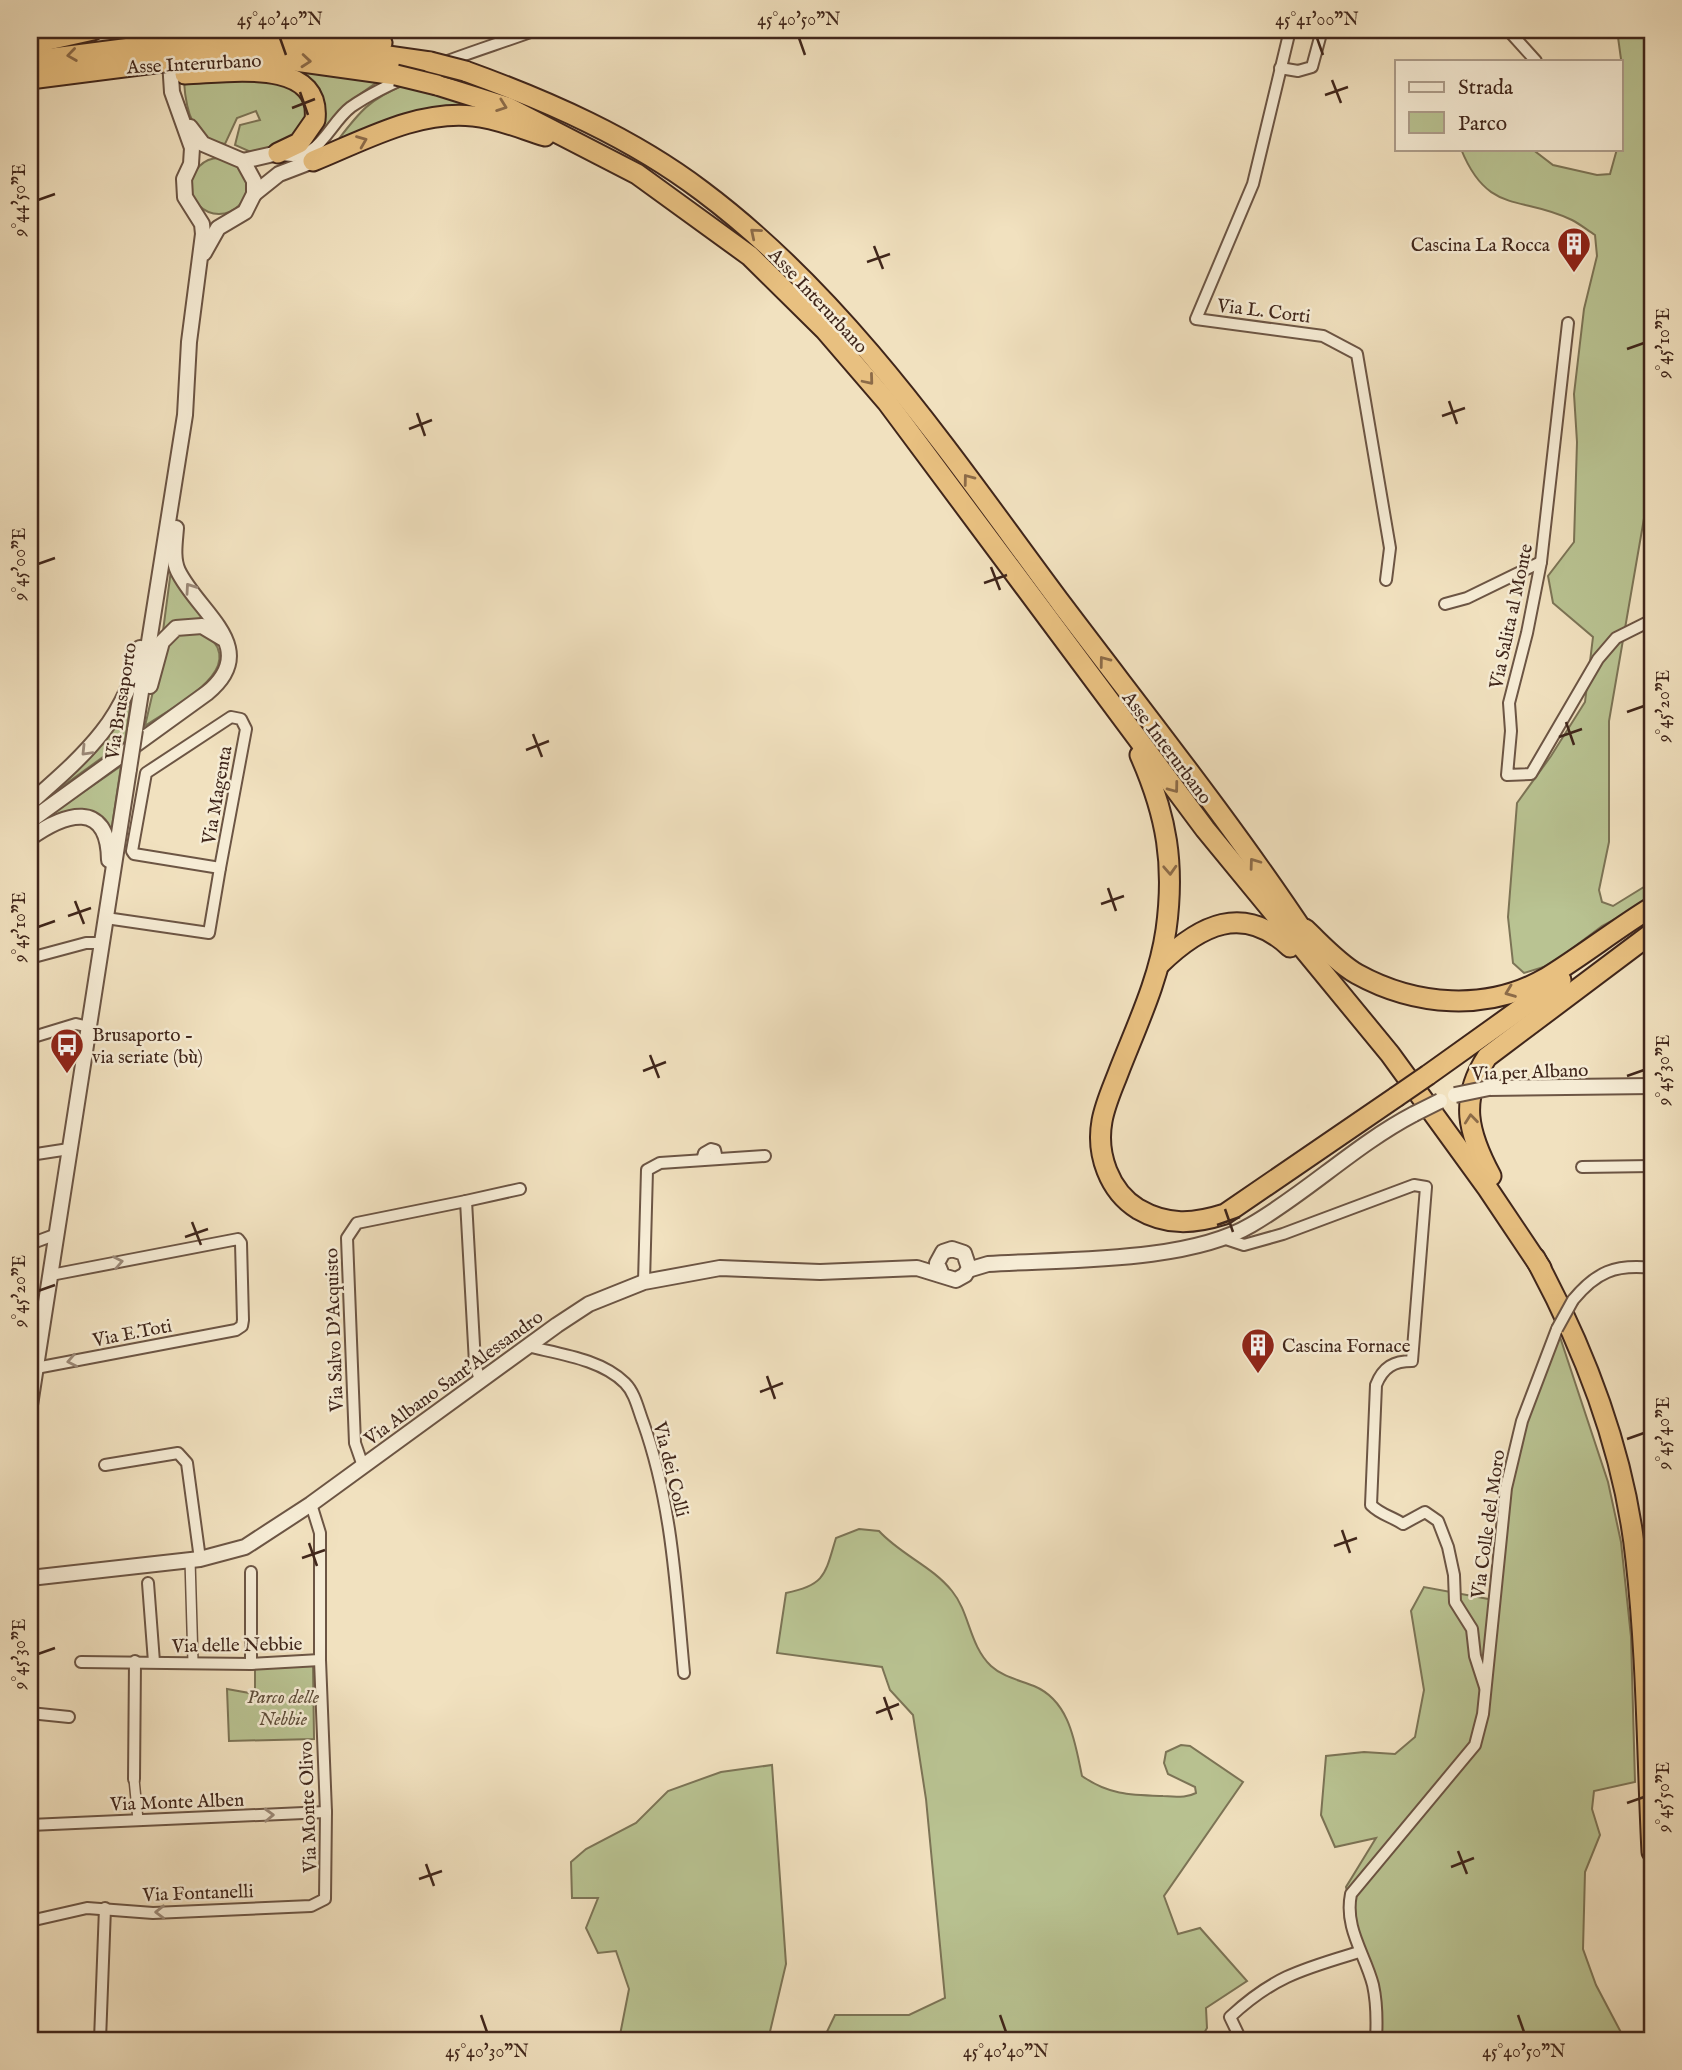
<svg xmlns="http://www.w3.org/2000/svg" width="1682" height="2070" font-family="'IM FELL English',serif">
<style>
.green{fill:#b9c392;stroke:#7c7456;stroke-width:2}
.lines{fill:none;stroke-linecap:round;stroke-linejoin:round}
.pedestrian-casing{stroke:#6c5544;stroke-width:12}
.minor-casing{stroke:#6c5544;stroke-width:14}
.tertiary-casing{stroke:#6c5544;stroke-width:18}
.trunk-casing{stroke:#40261b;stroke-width:23}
.pedestrian{stroke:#f6ecd5;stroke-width:9}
.minor{stroke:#f6ecd5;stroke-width:10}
.tertiary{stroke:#f6ecd5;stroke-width:14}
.trunk{stroke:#e8c080;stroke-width:19}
.minor-bridge-casing{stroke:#6c5544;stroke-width:14;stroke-linecap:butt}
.tertiary-bridge-casing{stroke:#6c5544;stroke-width:18;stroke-linecap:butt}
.trunk-bridge-casing{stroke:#40261b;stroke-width:23;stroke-linecap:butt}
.minor-bridge{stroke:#f6ecd5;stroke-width:10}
.tertiary-bridge{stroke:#f6ecd5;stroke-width:14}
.trunk-bridge{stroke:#e8c080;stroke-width:19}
.oneway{stroke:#8c6b48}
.oneway2{stroke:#9b8978}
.ticks{fill:none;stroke:#40261b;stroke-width:2.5}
.labels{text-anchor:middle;stroke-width:5;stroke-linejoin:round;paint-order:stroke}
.street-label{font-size:19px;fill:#40261b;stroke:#f6ecd5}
.poi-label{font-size:19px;fill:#40261b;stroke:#f6ecd5;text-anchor:start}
.park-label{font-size:19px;font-style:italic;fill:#5e4d39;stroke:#f6ecd5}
.neatline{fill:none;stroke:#40261b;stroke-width:2.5}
.ticks-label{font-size:18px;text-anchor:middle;fill:#40261b}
</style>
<rect width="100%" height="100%" fill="#f1e1bf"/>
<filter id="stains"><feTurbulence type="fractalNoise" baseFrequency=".00286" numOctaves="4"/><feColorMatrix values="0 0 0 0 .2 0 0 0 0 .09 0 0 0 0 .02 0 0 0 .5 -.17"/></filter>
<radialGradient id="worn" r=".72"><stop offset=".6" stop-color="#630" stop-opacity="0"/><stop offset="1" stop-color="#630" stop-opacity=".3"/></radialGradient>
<g class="green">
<path d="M1617 30H1652V472L1609 721V842L1599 890 1602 902 1613 906 1652 882V899L1602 926 1550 965 1524 973 1513 963 1508 917 1517 803 1551 756 1585 702 1593 637 1553 603 1548 576 1574 542 1577 442 1574 394 1584 309 1597 256 1595 235C1587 230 1580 224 1572 220 1522 195 1488 216 1461 149H1532L1553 165 1597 175 1610 174 1617 149H1621V59Z"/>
<path d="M289 66 377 82 348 103 335 122 306 149 319 126Z"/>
<path d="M249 77 297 85 310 113 297 137 253 153 235 145 240 125 260 120 256 111 237 118 225 144C192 139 186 111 184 82Z"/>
<path d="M404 85 433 90 491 113 342 143 338 140C360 111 370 99 404 85Z"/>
<circle cx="219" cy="186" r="28"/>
<path d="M171 570 208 619 163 631Z"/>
<path d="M200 630C257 666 174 706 145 726L161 657 175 635Z"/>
<path d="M128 701 131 702 125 741 30 810Z"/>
<path d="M121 766 111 833 92 816 30 834V829Z"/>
<path d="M1559 1334 1608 1482 1621 1542 1631 1637 1635 1782 1594 1791 1592 1809 1600 1835 1585 1872 1583 1949 1596 1985 1625 2040H1376L1379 1992 1360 1949 1346 1887 1376 1838 1335 1847 1321 1815 1326 1756 1364 1752 1395 1754 1415 1737 1424 1690 1411 1611 1424 1587 1494 1600 1500 1537 1519 1440Z"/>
<path d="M859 1529 879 1531C901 1555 932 1566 952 1591 970 1613 969 1645 991 1666 1003 1677 1019 1680 1034 1686 1070 1701 1075 1743 1082 1776 1109 1795 1131 1795 1163 1796 1176 1796 1184 1799 1196 1793L1195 1787 1168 1774 1164 1763 1166 1752 1181 1745 1190 1746 1243 1782 1164 1896 1178 1934 1200 1928 1247 1981 1206 2008 1207 2028 1200 2040H823L835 2015H909L945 1998 926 1799 913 1715 890 1690 882 1667 777 1653 786 1593C826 1585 825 1574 836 1538Z"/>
<path d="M313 1665 314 1739 229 1741 227 1689 255 1694V1668Z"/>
<path d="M772 1765 786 1964 768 2040H619L629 1989 616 1951 598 1953 586 1928 598 1898H572L571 1862 586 1849 636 1823 668 1791 721 1772Z"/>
</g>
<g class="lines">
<g class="pedestrian-casing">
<g id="pedestrian">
<path d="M190 1560 193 1662"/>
<path d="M134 1779 138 1820"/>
</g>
</g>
<g class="minor-casing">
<g id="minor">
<path d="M1290 30 1253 184 1196 319 1323 336 1357 354 1390 548 1386 580"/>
<path d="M1508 30 1536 61"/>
<path d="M1280 68 1298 71 1312 67 1322 30"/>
<path d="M280 154C318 166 328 124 351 107 400 73 479 51 536 30"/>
<path d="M1568 323 1541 562 1527 633 1509 703 1511 731 1507 775 1531 774 1598 659 1616 638 1652 620"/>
<path d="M1445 604 1467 598 1541 562"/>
<path d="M231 717 241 719 246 729 220 868 134 854 132 851 146 773Z"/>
<path d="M106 918 209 933 220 868"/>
<path d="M30 958 86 943H103"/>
<path d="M30 1038 76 1024 89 1027"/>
<path d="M30 1155 69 1149"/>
<path d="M702 1160 704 1153 711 1149 715 1150 717 1159"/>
<path d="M1582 1167 1652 1166"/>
<path d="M466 1201 520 1189"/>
<path d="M1223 1238 1244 1245 1283 1234 1414 1185 1426 1187 1412 1361C1394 1361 1383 1367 1376 1385L1371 1505C1381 1515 1391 1516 1403 1524L1425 1512 1438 1521 1448 1547 1454 1575 1455 1602 1472 1629 1475 1656 1485 1687"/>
<path d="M30 1244 57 1234"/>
<path d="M644 1282 647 1170 660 1163 765 1156"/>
<path d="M1573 1300C1596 1272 1615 1264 1652 1268"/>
<path d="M527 1346C559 1354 601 1359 625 1383 635 1393 638 1409 643 1422 672 1503 676 1588 684 1673"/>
<path d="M36 1368 236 1330 242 1326 243 1320 241 1243 238 1239 51 1275"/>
<path d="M105 1465 178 1453 187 1463 200 1559"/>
<path d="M363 1466 355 1443 347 1238 357 1223 466 1201 475 1363 480 1381"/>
<path d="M251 1572V1664"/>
<path d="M148 1583 154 1662"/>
<path d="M81 1662 251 1664 320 1660"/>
<path d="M30 1713 69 1717"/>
<path d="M134 1779 135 1661"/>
<path d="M30 1825 326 1812"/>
<path d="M30 1921 87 1908 153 1913 311 1906 325 1899 326 1812 320 1660V1533L311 1504"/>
<path d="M100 2040 105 1908"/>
<path d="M1241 2040 1230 2017C1274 1976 1303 1969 1359 1952"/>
<path d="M1376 2040C1377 2022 1377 2003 1373 1985 1365 1954 1344 1928 1351 1894L1475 1745 1483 1714 1506 1488 1522 1421 1557 1329"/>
</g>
</g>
<g class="tertiary-casing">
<g id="tertiary">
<path d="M190 127 203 144 243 161 254 181V194L245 212 218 228 204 253"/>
<path d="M243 161 278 153"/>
<path d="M254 194 279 174 313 161"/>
<path d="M150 686 162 642 176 628 202 626 222 638"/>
<path d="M135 730 185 415 189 342 203 234 202 224 185 197 184 179 191 164 192 148 172 92 168 30"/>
<path d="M30 803C82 757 127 720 140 648"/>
<path d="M30 821 207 693C262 648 199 614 178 571 172 558 175 542 176 528"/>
<path d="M30 838C64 814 108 798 109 860"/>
<path d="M1489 1088 1652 1086"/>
<path d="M968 1270 988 1264C1063 1259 1187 1263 1251 1225 1308 1192 1355 1145 1414 1114"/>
<path d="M30 1405 129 769"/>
<path d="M30 1578 200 1559 245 1547 311 1504 557 1325 589 1304 644 1282 720 1268 820 1272 917 1268 956 1280 965 1275 969 1268 964 1253 952 1249 943 1252 937 1263 942 1275"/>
</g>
</g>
<g class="trunk-casing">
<g id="trunk">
<path d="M335 30 382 43"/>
<path d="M188 42 297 43 430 62"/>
<path d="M30 44 93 30"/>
<path d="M189 60 281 59 396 75"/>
<path d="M30 61 162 44"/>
<path d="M465 71C548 101 632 138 702 191 849 301 954 460 1063 606 1146 716 1233 825 1309 940"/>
<path d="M185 74C225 73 322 56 315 120L299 143 278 153"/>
<path d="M30 79 163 62"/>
<path d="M437 85 507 107 637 174 750 256 825 330 887 402 1205 829 1390 1054 1488 1189 1541 1268"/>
<path d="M313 161C363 141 417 110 473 116 497 118 522 129 545 136"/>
<path d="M1140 755C1167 816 1175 865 1166 930 1159 979 1137 1025 1119 1071 1113 1087 1105 1104 1102 1121 1096 1154 1109 1191 1138 1209 1167 1226 1194 1224 1225 1214L1396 1097"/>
<path d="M1305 929C1321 944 1338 963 1357 974 1415 1006 1487 1012 1546 978 1582 956 1616 929 1652 907"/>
<path d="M1160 964C1200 925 1243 903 1290 947"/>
<path d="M1428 1075 1561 980"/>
<path d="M1491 1176C1468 1133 1459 1100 1487 1057L1652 933"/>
<path d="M1535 1258C1585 1350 1625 1455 1636 1560 1647 1657 1647 1755 1652 1852"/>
</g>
</g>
<use href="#pedestrian" class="pedestrian"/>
<use href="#minor" class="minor"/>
<use href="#tertiary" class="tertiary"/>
<use href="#trunk" class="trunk"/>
<g class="minor-bridge-casing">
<path id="minor-bridge" d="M1557 1329 1573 1300"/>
</g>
<g class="tertiary-bridge-casing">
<g id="tertiary-bridge">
<path d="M129 769 135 730"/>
<path d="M1455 1095 1489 1088"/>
<path d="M1414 1114 1440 1101"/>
</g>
</g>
<g class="trunk-bridge-casing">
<g id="trunk-bridge">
<path d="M162 44 188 42"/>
<path d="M163 62 189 60"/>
<path d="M430 62 465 71"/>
<path d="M396 75 437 85"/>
<path d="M1396 1097 1428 1075"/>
</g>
</g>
<use href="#minor-bridge" class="minor-bridge"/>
<use href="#tertiary-bridge" class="tertiary-bridge"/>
<use href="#trunk-bridge" class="trunk-bridge"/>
</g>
<defs><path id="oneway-chevron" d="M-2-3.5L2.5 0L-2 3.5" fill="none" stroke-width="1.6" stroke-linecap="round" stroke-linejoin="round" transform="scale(1.75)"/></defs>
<g class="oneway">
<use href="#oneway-chevron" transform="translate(72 55) rotate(172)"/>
<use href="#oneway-chevron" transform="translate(306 61) rotate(5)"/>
<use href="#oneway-chevron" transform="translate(502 106) rotate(20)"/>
<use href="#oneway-chevron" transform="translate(362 141) rotate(-22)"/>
<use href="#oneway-chevron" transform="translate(755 233) rotate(-140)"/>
<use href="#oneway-chevron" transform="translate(869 380) rotate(50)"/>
<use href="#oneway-chevron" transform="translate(968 479) rotate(-127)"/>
<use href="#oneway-chevron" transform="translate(1104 661) rotate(-127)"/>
<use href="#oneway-chevron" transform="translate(1174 788) rotate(53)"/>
<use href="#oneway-chevron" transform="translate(1254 863) rotate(-126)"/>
<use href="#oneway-chevron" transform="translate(1170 870) rotate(87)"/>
<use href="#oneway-chevron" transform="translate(1510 992) rotate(159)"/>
<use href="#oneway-chevron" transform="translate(1471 1119) rotate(-96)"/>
</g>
<g class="oneway2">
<use href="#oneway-chevron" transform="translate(190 588) rotate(-125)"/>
<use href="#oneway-chevron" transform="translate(86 751) rotate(134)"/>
<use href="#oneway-chevron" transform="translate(118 1262) rotate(-11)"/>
<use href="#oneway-chevron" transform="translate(72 1361) rotate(169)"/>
<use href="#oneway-chevron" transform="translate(269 1815) rotate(-2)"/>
<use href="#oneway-chevron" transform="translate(160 1912) rotate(179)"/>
</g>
<path class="ticks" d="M280 38 286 55M799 38 805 55M1317 38 1323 55M1332 80 1341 103M300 92 308 115M1325 95 1348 87M292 108 315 99M38 200 55 194M874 246 883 269M867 262 890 254M1627 349 1644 343M1449 401 1457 424M417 413 425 436M1442 416 1465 408M409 429 432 420M38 564 55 558M991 567 1000 590M984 583 1007 575M1627 712 1644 706M1566 722 1574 745M533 734 542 757M1559 737 1582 729M526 750 549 741M1108 888 1116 911M75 901 84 924M1101 904 1124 896M68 916 91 908M38 927 55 921M650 1055 659 1078M643 1071 666 1062M1627 1076 1644 1070M1225 1209 1233 1232M192 1222 201 1245M1217 1225 1240 1217M185 1237 208 1229M38 1291 55 1285M767 1376 775 1399M760 1392 783 1383M1627 1439 1644 1433M1342 1530 1350 1553M309 1543 317 1566M1334 1546 1357 1538M302 1558 325 1550M38 1654 55 1648M884 1697 892 1720M876 1713 899 1704M1627 1803 1644 1797M1458 1851 1467 1874M426 1864 434 1886M1451 1867 1474 1858M419 1879 442 1871M481 2015 487 2032M1000 2015 1006 2032M1518 2015 1524 2032"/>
<defs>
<g id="building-pin" transform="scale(1.75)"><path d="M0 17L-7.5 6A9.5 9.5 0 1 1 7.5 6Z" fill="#8f2418" stroke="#f6ecd5"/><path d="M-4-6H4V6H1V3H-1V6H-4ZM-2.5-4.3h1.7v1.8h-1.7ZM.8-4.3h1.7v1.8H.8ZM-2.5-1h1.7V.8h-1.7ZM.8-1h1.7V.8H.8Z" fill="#fff"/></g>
<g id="bus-pin" transform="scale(1.75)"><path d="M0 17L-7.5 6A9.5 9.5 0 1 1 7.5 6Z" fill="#8f2418" stroke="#f6ecd5"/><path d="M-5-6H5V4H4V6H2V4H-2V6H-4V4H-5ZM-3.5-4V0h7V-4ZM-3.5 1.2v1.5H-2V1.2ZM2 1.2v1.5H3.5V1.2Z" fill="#fff"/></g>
</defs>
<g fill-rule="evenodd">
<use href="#building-pin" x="1574" y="244"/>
<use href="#bus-pin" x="67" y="1045"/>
<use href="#building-pin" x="1258" y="1345"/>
</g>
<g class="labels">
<g class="street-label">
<text transform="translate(194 63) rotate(-3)" y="7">Asse Interurbano</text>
<text transform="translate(819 300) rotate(47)" y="7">Asse Interurbano</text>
<text transform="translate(1264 310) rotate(7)" y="7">Via L. Corti</text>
<text transform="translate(1510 616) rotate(-78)" y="7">Via Salita al Monte</text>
<text transform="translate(120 701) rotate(-81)" y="7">Via Brusaporto</text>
<text transform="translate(1168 747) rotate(53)" y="7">Asse Interurbano</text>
<text transform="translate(216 795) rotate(-80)" y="7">Via Magenta</text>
<text transform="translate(1530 1071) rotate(-2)" y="7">Via per Albano</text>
<text transform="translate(333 1330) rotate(-92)" y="7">Via Salvo D'Acquisto</text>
<text transform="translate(132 1332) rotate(-11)" y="7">Via E.Toti</text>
<text transform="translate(453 1377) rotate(-36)" y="7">Via Albano Sant'Alessandro</text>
<text transform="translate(672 1469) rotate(76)" y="7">Via dei Colli</text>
<text transform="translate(1487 1524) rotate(-82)" y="7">Via Colle del Moro</text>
<text transform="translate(237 1644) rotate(-1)" y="7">Via delle Nebbie</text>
<text transform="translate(177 1801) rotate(-2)" y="7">Via Monte Alben</text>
<text transform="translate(307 1807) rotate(-92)" y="7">Via Monte Olivo</text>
<text transform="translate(198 1892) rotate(-2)" y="7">Via Fontanelli</text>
</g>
<g class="poi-label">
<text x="1550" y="251" text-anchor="end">Cascina La Rocca</text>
<text x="92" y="1041">Brusaporto -<tspan x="92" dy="22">via seriate (bù)</tspan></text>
<text x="1282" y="1352">Cascina Fornace</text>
</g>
<g class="park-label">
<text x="283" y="1703">Parco delle<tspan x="283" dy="22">Nebbie</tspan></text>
</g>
</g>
<rect width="1682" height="2070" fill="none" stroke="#f1e1bf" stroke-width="77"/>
<rect x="1395" y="60" width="228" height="91" fill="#f6ecd5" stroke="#ad9d8b" stroke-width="2"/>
<rect x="1409" y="82" width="35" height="10" fill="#f6ecd5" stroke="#ad9d8b" stroke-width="2"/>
<text x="1458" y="94" font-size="21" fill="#40261b">Strada</text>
<rect x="1409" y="112" width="35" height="21" fill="#b9c392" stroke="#ad9d8b" stroke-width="2"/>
<text x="1458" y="130" font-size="21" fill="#40261b">Parco</text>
<rect x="38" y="38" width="1606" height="1994" class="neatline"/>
<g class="ticks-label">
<text x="280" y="25">45°40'40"N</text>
<text x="799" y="25">45°40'50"N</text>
<text x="1317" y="25">45°41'00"N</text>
<text transform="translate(19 200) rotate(-90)" y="6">9°44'50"E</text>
<text transform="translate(1663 343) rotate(-90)" y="6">9°45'10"E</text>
<text transform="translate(19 564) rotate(-90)" y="6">9°45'00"E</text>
<text transform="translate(1663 706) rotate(-90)" y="6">9°45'20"E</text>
<text transform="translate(19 927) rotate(-90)" y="6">9°45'10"E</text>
<text transform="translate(1663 1070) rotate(-90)" y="6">9°45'30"E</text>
<text transform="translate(19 1291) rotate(-90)" y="6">9°45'20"E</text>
<text transform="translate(1663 1433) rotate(-90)" y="6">9°45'40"E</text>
<text transform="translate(19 1654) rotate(-90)" y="6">9°45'30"E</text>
<text transform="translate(1663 1797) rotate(-90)" y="6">9°45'50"E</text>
<text x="487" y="2057">45°40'30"N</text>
<text x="1006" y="2057">45°40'40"N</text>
<text x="1524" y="2057">45°40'50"N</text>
</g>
<rect width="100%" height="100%" filter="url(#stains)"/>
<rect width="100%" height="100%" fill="url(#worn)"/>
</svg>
